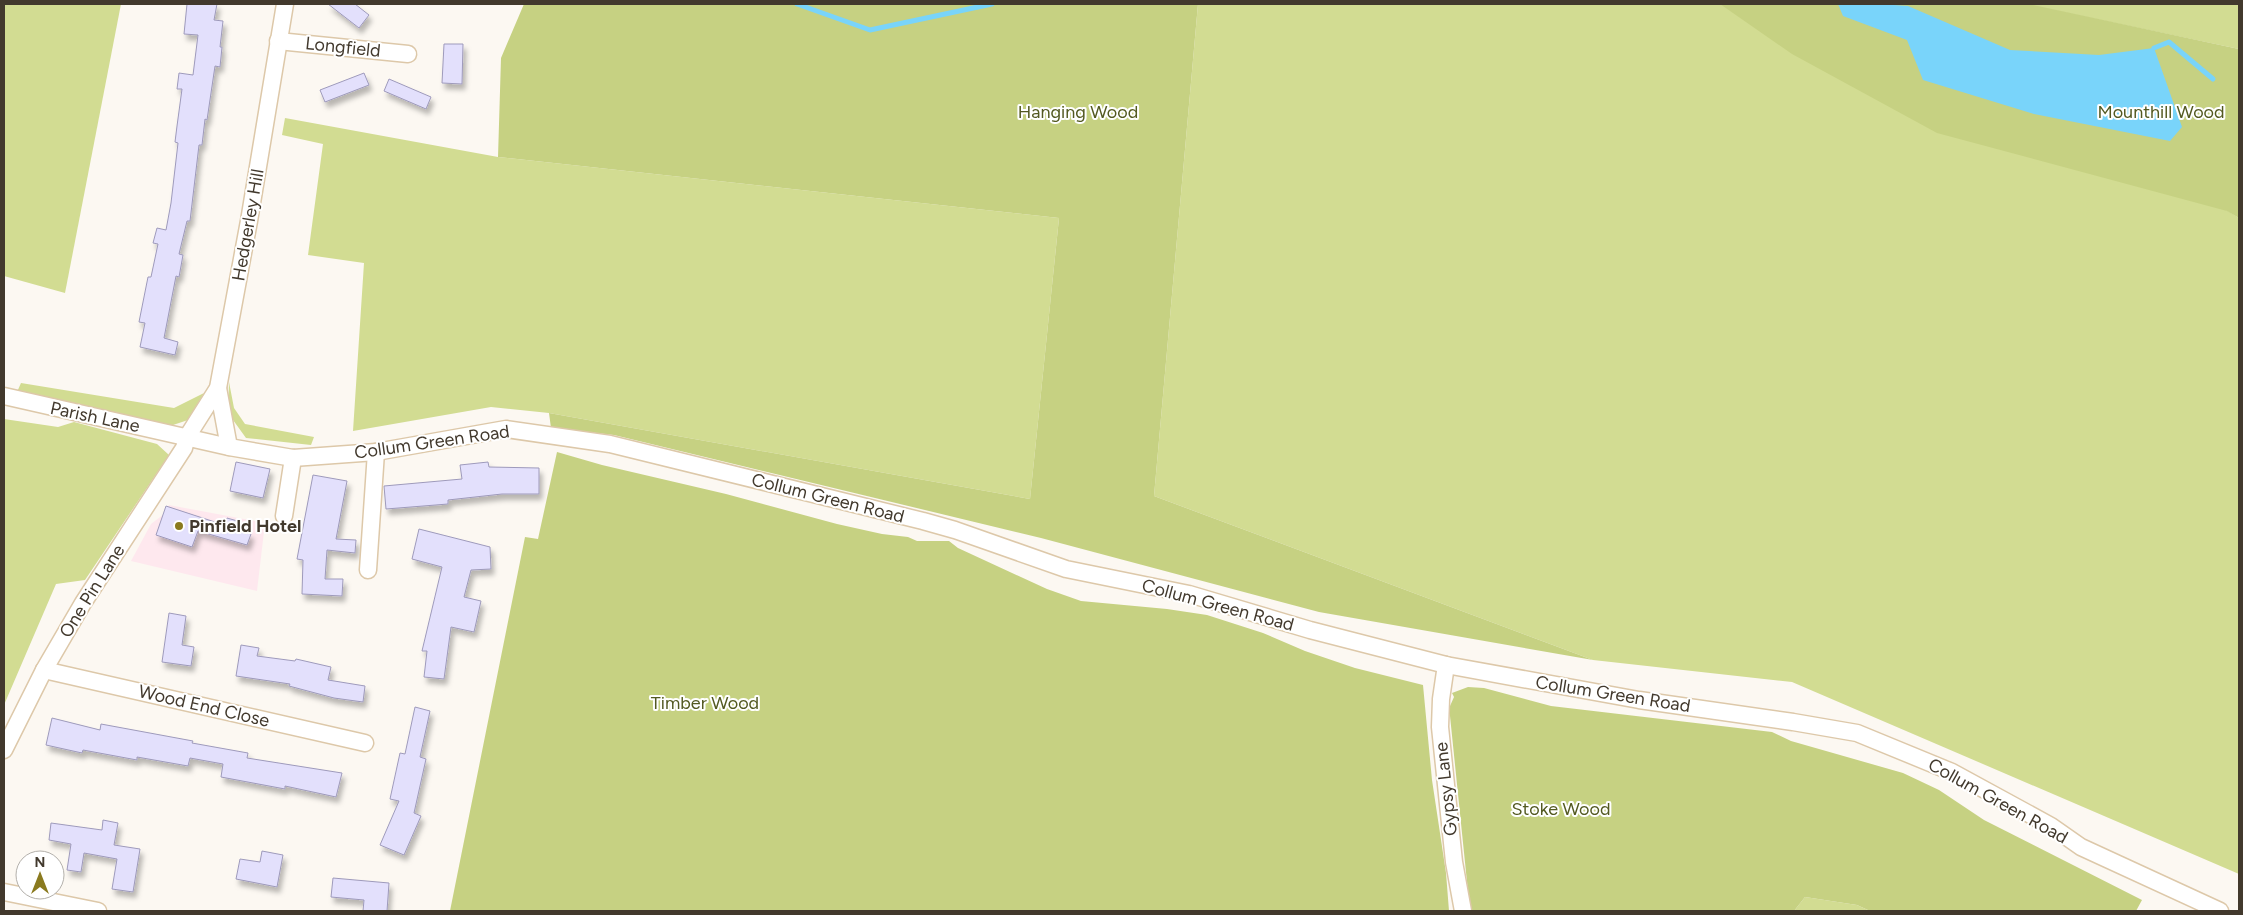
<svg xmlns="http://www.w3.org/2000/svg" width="2243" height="915" font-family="Figtree,sans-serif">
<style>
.commercial{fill:#fee8ee}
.green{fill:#d2dc92}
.forest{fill:#c6d182}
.water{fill:#79d4fa}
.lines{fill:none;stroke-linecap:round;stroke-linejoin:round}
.stream{stroke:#79d4fa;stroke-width:5}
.building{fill:#e3e0fc;stroke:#9e9abb;filter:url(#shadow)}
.street-casing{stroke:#ddc8a9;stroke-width:19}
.street{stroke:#fff;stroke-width:16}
.poi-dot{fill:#8a7a1f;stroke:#fff;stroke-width:2}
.labels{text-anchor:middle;stroke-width:4;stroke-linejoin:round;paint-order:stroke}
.street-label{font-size:18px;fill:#42392d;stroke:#fff}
.park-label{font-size:18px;fill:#535921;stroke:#fff}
.poi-label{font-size:18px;font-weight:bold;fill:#42392d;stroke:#fff;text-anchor:start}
</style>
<defs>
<filter id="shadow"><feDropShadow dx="3" dy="5.5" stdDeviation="2.5" flood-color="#0004"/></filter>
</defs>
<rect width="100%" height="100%" fill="#fcf8f2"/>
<path class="commercial" d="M169 505 265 523 257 591 131 561 151 524 164 514Z"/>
<g class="green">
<path d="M4 4H121L65 293 4 276Z"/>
<path d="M1198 4H1725L2228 211 2239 218V874L1792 682 1593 660 1154 496Z"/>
<path d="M2029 4H2239V49L2034 6Z"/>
<path d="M285 118 498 157 1059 218 1030 499 549 413 491 407 353 431 364 263 308 255 323 144 282 135Z"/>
<path d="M229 382 234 408 245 424 314 437 311 445 246 438 228 413Z"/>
<path d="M21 383 174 408 204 393 188 420 170 426 17 392Z"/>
<path d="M4 419 58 427 74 422 157 444 169 455 85 580 56 584 4 705Z"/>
<path d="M1805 897 1857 905 1870 911H1794Z"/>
</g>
<g class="forest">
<path d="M524 4H1198L1154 496 1593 660 1319 612 1041 538 614 435 551 428 549 413 1030 499 1059 218 498 157 501 58Z"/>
<path d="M1720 4H2029L2239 49V218L2227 211 1937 133 1792 54Z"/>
<path d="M557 452 602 465 726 494 837 524 882 534 908 537 917 541H949L958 548 1047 589 1081 601 1167 609 1207 615 1263 633 1305 651 1355 668 1423 685 1432 780 1446 873 1449 911H450L525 537 538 539Z"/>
<path d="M1468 687 1484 688 1551 706 1772 732 1791 741 1903 773 1939 790 1984 820 2142 900 2136 911H1870L1857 905 1805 897 1794 911H1470L1450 716V706L1454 697 1452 693Z"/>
</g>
<path class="water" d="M1838 4H1879L1908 6 2010 50 2099 55 2154 48 2182 127 2170 141 2034 114 1923 80 1907 40 1843 16Z"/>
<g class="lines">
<g class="stream">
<path d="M797 4 870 30 992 4"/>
<path d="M2154 48 2169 42 2213 79"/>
</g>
</g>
<g class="building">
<path d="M187 4H217L214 20 223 21 220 47H222L220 67 215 66 207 120 205 119 202 145H199L190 221H187L179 254 183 255 179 277 176 276 164 338 178 342 175 355 140 347 145 323 139 322 148 277H151L158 244 153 243 157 228 166 230 171 203 178 143 175 142 177 126 182 89H177L179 73 193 75 198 35 184 34Z"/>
<path d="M328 4H355L369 15 359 28Z"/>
<path d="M444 44H463L462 84 442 83Z"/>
<path d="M364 73 369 85 325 102 320 90Z"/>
<path d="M389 79 431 97 426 109 384 91Z"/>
<path d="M236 462 270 469 263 498 230 491Z"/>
<path d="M488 462 489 467 539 468V494H502L448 500V504L386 509 384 486 462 479 460 465Z"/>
<path d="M313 475 347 481 336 539 356 540 355 553 327 550 325 579H343L342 596 302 594 303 560 297 559Z"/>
<path d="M166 506 224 525 227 518 241 522 238 530 251 534 247 545 198 531 192 547 156 535Z"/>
<path d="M419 529 490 547 491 569 471 570 464 597 481 601 474 632 451 627 444 679 424 677 427 651H422L442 567 412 559Z"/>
<path d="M169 613 186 616 182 645 194 647 191 666 162 662Z"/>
<path d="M241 645 259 648 257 656 295 661 296 659 331 667 328 680 365 686 363 702 334 698 289 686 290 684 236 676Z"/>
<path d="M415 707 430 711 420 757 426 759 414 813 421 816 404 855 380 845 399 801 390 799 400 753 405 754Z"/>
<path d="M52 718 100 730 101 724 193 741 192 743 248 753 247 758 342 773 336 797 285 786V789L221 777 223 764 190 758 188 766 137 757V760L83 750 82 753 46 745Z"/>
<path d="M103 820 118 823 114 845 140 849 133 892 112 889 117 859 84 853 81 872 67 870 71 844 49 840 51 823 102 830Z"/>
<path d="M262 851 283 855 277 887 236 879 240 859 260 862Z"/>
<path d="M333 878 389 883 387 911H363L364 900 331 897Z"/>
</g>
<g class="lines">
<g class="street-casing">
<g id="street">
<path d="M278 41 408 54"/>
<path d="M218 388 229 447"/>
<path d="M4 396 229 447 293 458 376 452 506 429 610 444 923 521 955 530 1066 569 1189 594 1310 630 1446 665 1639 700 1793 722 1857 733 1952 772 2051 826 2081 847 2220 911"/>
<path d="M284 516 293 458"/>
<path d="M368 570 376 452"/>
<path d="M1446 665 1441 699 1440 727 1454 862 1463 911"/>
<path d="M44 670 365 743"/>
<path d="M4 750 44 670 83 603 184 448 187 437 218 388 249 221 285 4"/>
<path d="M4 892 98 911"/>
</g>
</g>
<use href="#street" class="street"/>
</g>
<circle class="poi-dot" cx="179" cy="526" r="5"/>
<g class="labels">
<g class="street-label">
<text transform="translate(343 47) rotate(6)" y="6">Longfield</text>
<text transform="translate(248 225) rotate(-80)" y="6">Hedgerley Hill</text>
<text transform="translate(95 417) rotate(12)" y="6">Parish Lane</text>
<text transform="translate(432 442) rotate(-8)" y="6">Collum Green Road</text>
<text transform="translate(828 498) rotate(14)" y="6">Collum Green Road</text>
<text transform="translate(92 591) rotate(-58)" y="6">One Pin Lane</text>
<text transform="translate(1218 605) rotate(15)" y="6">Collum Green Road</text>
<text transform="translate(1613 694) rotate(9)" y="6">Collum Green Road</text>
<text transform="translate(204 706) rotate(13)" y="6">Wood End Close</text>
<text transform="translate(1446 789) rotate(-96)" y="6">Gypsy Lane</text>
<text transform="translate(1998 801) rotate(29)" y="6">Collum Green Road</text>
</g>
<g class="park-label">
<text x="1078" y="118">Hanging Wood</text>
<text x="2161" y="118">Mounthill Wood</text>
<text x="705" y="709">Timber Wood</text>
<text x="1561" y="815">Stoke Wood</text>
</g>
<g class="poi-label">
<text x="189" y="532">Pinfield Hotel</text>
</g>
</g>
<rect width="2243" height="915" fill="none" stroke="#42392d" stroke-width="10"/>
<g transform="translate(40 875)"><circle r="24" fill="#ffffff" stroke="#b3b0ab"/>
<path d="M0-4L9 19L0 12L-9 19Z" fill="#8a7a1f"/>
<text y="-8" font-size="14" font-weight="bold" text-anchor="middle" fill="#42392d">N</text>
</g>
</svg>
